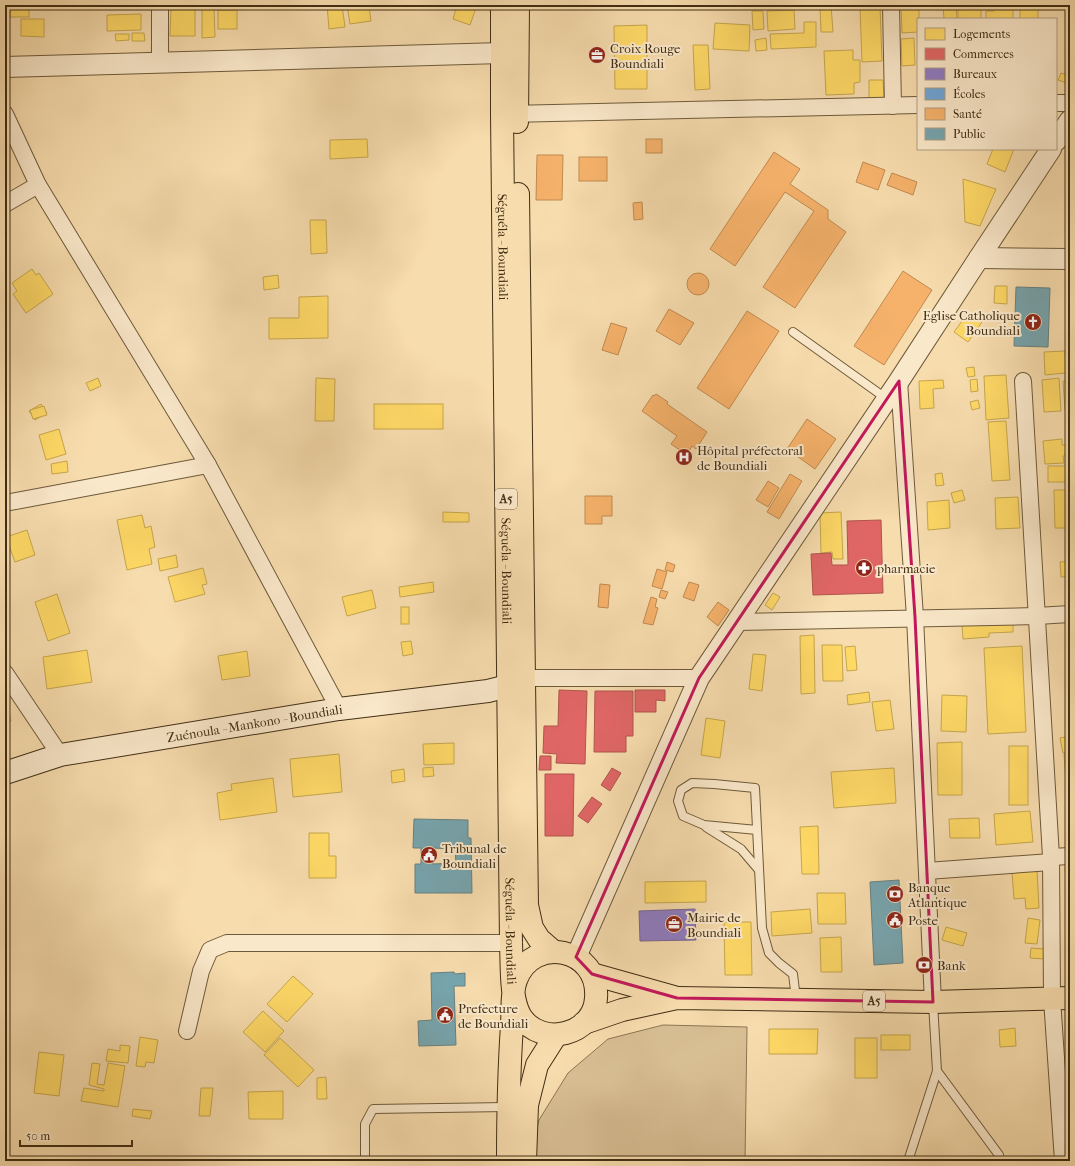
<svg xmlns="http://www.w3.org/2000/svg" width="1075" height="1166" font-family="'IM FELL French Canon',serif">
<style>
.green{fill:#d8be93;stroke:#8c7654}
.homes{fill:#ffd966;stroke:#c6a64d}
.shops{fill:#e06666;stroke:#b0554d}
.offices{fill:#8e7cc3;stroke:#77658e}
.schools{fill:#6fa8dc;stroke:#6183a0}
.health{fill:#f6b26b;stroke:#c08a51}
.public{fill:#76a5af;stroke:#668180;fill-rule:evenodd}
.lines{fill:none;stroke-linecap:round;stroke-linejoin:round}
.service-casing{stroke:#6e5a3a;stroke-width:10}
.minor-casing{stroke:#6e5a3a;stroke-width:18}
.tertiary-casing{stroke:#6e5a3a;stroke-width:22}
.secondary-casing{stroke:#412e14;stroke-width:24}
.primary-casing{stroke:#412e14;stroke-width:24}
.service{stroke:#fae8ca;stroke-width:8}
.minor{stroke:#fae8ca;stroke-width:16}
.tertiary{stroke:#fae8ca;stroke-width:20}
.secondary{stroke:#fae8ca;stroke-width:22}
.primary{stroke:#f7dcad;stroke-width:22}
.marked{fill:none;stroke:#c2185b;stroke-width:3;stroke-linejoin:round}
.labels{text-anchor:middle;stroke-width:4;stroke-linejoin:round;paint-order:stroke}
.shield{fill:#fae8ca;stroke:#78664b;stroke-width:1}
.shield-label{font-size:12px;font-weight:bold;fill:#412e14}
.poi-label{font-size:13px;fill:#412e14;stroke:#fae8ca;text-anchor:start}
.street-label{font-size:13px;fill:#412e14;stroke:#fae8ca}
</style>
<rect width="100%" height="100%" fill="#f7dcad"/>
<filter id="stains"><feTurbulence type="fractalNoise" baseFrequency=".005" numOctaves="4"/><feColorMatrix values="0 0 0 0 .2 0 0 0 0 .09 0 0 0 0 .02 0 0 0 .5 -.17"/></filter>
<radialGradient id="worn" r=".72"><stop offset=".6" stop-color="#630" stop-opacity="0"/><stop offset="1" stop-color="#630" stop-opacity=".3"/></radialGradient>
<path class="green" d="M663 1025 747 1027 745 1161H529L539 1120 568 1073 608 1039Z"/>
<g class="homes">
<rect x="10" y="5" width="19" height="12"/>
<path d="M327 5H342L345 27 329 29Z"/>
<path d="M347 5H369L371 21 350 24Z"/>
<path d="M457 5H477L470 25 453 19Z"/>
<path d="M831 5 833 32H821L820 6Z"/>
<path d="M943 5H956L957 19H944Z"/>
<rect x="958" y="5" width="23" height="14"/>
<path d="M994 5H1013V19H986V11H994Z"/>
<path d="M1038 5V19H1020V6Z"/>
<path d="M880 6 882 61 862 62 860 7Z"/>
<path d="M901 6H919V19H918V32L902 33Z"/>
<path d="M202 8H214L215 37 202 38Z"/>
<path d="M171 9H195V36H170Z"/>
<rect x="218" y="10" width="19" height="19"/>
<path d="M794 10 795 29 768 31 767 11Z"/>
<path d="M752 11H763L764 29 753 30Z"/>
<path d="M141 14V30L107 31V15Z"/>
<path d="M21 19H44V37L21 36Z"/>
<path d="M804 22H816V47L771 49 770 34 804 33Z"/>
<path d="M715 23 750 25 749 51 713 49Z"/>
<path d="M647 25V89H615L614 26Z"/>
<path d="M132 33H144L145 41H132Z"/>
<path d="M115 34H129V40L116 41Z"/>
<path d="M766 38 767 50 756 51 755 40Z"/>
<path d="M914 38 915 65 902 66 901 39Z"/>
<path d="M693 45H708L710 89 695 90Z"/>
<path d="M853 50V60H860V82L854 83V94L826 95 824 51Z"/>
<path d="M1061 73 1070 76V84L1058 80Z"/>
<path d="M869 80H883L884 100 869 101Z"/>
<path d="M367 139 368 157 330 159V140Z"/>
<path d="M993 149H1014L1005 172 987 164Z"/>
<path d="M963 179 996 189 980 226 965 222Z"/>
<path d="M310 220H326L327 253 311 254Z"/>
<path d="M32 269 36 275 39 273 53 294 26 313 13 294 17 291 12 283Z"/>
<path d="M278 275 279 288 264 290 263 277Z"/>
<path d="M995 286H1007V304L994 303Z"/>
<path d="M328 296V338L269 339V318H299V297Z"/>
<path d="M968 313 982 322 968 342 954 332Z"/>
<path d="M1065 351 1066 373 1045 375 1044 352Z"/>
<path d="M974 367 975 376 968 377 966 368Z"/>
<path d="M1006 375 1009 418 986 420 984 376Z"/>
<path d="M98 378 101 386 90 391 86 383Z"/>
<path d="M316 378 335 379 334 421H315Z"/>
<path d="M1059 378 1061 411 1044 412 1042 380Z"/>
<path d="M977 379 978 391 971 392 970 380Z"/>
<path d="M943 380 944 388 933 389 934 408 920 409 919 381Z"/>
<path d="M1070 380V409L1065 410 1063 381Z"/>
<path d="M978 400 980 408 972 410 970 402Z"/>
<path d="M41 404 47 413 35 420 29 411Z"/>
<rect x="374" y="404" width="69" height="25"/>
<path d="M44 406 47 415 33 419 30 410Z"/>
<path d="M1006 421 1010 480 992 481 988 422Z"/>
<path d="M59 429 66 454 46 460 39 435Z"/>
<path d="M1062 439V445H1069L1070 455 1063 456 1064 463 1045 464 1043 441Z"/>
<path d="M67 461 68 472 52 474 51 464Z"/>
<rect x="1048" y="466" width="22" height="16"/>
<path d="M942 473 944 485 936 486 935 474Z"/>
<path d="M962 490 965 500 954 503 951 493Z"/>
<path d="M1054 490H1070V528H1055Z"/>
<path d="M1018 497 1020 528 996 529 995 498Z"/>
<path d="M949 500 950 528 928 530 927 502Z"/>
<path d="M443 512 469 513V522H443Z"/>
<path d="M841 512 843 559H833L832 552 821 553 820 513Z"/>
<path d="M142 515 145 528 151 526 155 547 149 549 152 564 127 570 117 520Z"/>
<path d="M27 530 35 555 15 562 6 537Z"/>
<path d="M176 555 178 567 160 571 158 559Z"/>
<path d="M1070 561V576L1061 577 1060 562Z"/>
<path d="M203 568 207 584 202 585 205 594 175 602 168 577Z"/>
<path d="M433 582 434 592 400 597 399 587Z"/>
<path d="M372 590 376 608 347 616 342 597Z"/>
<path d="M773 593 780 597 772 610 765 605Z"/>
<path d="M57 594 70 633 48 641 35 602Z"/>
<rect x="401" y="607" width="8" height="17"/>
<path d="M1013 622V632L989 633V637L963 639 962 625Z"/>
<path d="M814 635 815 693 801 694 800 636Z"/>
<path d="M411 641 413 654 403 656 401 642Z"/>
<path d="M822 645H842L843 681H823Z"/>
<path d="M855 646 857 670 847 671 845 647Z"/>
<path d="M1022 646 1026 732 988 734 984 648Z"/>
<path d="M87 650 92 682 47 689 43 657Z"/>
<path d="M247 651 250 676 222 680 218 656Z"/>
<path d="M753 654 766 655 762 691 749 689Z"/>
<path d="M869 692 870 702 848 705 847 695Z"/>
<path d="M942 695 967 696 966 732 941 731Z"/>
<path d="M890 700 894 729 876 731 872 702Z"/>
<path d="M5 705H7L11 721 5 723Z"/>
<path d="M706 718 725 721 720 758 701 755Z"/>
<path d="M1070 736V752L1063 753 1060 738Z"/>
<path d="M962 742V795H938L937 743Z"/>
<path d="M454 743V764L424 765 423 744Z"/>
<rect x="1009" y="746" width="19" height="59"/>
<path d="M339 754 342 792 293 797 290 759Z"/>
<path d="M1064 754H1070V782H1066Z"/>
<path d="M433 767 434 776 423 777V768Z"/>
<path d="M894 768 896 803 834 808 831 772Z"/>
<path d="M404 769 405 781 392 783 391 771Z"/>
<path d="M273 778 277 812 220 820 217 793 232 790 231 784Z"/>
<path d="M1030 811 1033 842 996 845 994 814Z"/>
<path d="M979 818 980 838H950L949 819Z"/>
<path d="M818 826 819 874H802L800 827Z"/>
<path d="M309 833H329V856H336V878H309Z"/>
<path d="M1070 866V881H1066L1065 867Z"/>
<path d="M1037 870 1039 908 1026 909 1025 898 1014 899 1012 872Z"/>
<path d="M706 881V902L645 903V882Z"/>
<path d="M817 893H845L846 924H818Z"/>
<path d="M810 909 812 933 772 936 771 912Z"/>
<path d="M1028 918 1040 920 1037 944 1025 943Z"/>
<path d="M724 922H751L752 975H725Z"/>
<path d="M946 927 967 933 963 946 942 940Z"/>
<path d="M841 937 842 972H821L820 938Z"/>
<path d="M1031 948 1045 949V959L1030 958Z"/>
<path d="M293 976 313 994 287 1022 267 1004Z"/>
<path d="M263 1011 284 1031 265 1052 243 1032Z"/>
<path d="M1015 1028 1016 1046 1000 1047 999 1030Z"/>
<path d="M769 1029H818L817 1054H769Z"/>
<rect x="881" y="1035" width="29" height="15"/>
<path d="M140 1037 158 1040 154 1063 146 1062 145 1067 136 1066Z"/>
<path d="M280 1038 314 1070 298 1087 264 1055Z"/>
<rect x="855" y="1038" width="22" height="40"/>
<path d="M120 1045 130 1046 128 1063 106 1061 108 1049 120 1051Z"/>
<path d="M39 1052 64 1055 59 1096 34 1093Z"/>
<path d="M92 1063 100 1064 97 1084 104 1085 108 1063 125 1066 118 1107 81 1101 84 1088 104 1091V1089L89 1085Z"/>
<path d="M326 1077 327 1099H317V1078Z"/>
<path d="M201 1088H213L210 1116H199Z"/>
<path d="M283 1091V1119H249L248 1092Z"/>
<path d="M133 1109 152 1111 150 1119 132 1116Z"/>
</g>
<g class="shops">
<path d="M881 520 883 593 813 595 811 554 831 553 832 565H848L847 521Z"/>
<path d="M559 690 587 691 585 764 556 763 557 754 543 753 544 726H558Z"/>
<path d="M635 690H665V701L656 700V712H635Z"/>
<path d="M595 691H633V736H626V752H594Z"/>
<path d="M540 756H551V770H539Z"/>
<path d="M612 768 621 773 610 791 601 785Z"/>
<path d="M545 774H574L573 836H545Z"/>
<path d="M592 797 602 804 588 823 578 816Z"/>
</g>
<path class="offices" d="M695 909 696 940 640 941 639 911Z"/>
<rect class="schools" x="1067" y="188" width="3" height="41"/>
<g class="health">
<rect x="646" y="139" width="16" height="14"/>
<path d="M774 152 800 169 790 184 828 210V219L846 232 795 308 763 287 814 211 785 192 735 266 710 249Z"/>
<path d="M537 155H563L562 200H536Z"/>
<rect x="579" y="157" width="28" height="24"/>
<path d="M863 162 885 170 878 190 856 182Z"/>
<path d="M892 173 917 182 913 195 887 185Z"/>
<path d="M642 202 643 219 634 220 633 203Z"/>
<path d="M903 271 932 290 884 365 854 346Z"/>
<circle cx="698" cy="284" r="11"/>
<path d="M669 309 694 323 680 345 656 331Z"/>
<path d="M747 311 779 331 729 409 697 388Z"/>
<path d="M611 323 627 328 618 355 602 350Z"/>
<path d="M656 394 668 402 667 404 707 432 696 449 692 446 687 455 671 444 677 436 642 411 653 395 654 396Z"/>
<path d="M807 419 836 439 815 469 787 449Z"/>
<path d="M790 474 802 481 779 519 767 512Z"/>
<path d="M768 481 779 488 768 507 756 500Z"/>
<path d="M585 496H612V516H602V524H585Z"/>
<path d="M667 562 675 565 673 572 665 570Z"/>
<path d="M657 569 667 572 662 589 652 586Z"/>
<path d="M689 582 699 585 694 601 683 597Z"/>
<path d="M600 584 610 585 608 608 598 607Z"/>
<path d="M661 590 668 592 665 599 659 597Z"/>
<path d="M651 597 657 599 655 607 658 608 653 625 643 623Z"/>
<path d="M718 602 729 610 718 626 707 617Z"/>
</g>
<g class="public">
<path d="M1016 287 1050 288 1048 347 1014 346Z"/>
<path d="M414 819 468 820V838H471L472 893H415V864H421V848H413ZM433 848 455 849 456 863 433 864Z"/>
<path d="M899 880 903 963 874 965 870 882Z"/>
<path d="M454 972 455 974 465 973V986H454L456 1045 419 1046 418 1021 432 1020 431 973Z"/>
</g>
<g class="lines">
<g class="service-casing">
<g id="service">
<path d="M793 332 887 399"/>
<path d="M706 827 741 849 758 869"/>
<path d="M757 830 704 825 683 816 678 801 681 790 692 783 714 784 755 788 762 928 769 953 779 963 793 974 796 999"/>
<path d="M937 1071 999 1155"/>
<path d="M365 1161V1124L373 1109 507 1107"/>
<path d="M908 1161 937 1071 933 1003"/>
</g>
</g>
<g class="minor-casing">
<g id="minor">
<path d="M891 5 893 106"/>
<path d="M160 63V5"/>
<path d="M1056 103H1070"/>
<path d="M5 114 38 185 208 465 339 709"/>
<path d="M507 114 918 105"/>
<path d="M5 204 38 185"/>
<path d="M899 381 915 617 933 1002"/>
<path d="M1023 381 1051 857 1052 999 1063 1161"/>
<path d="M5 503 208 465"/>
<path d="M736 622 1037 616 1070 614"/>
<path d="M5 673 60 755"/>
<path d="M515 683 531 678H699"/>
<path d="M1051 857 1070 856"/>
<path d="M927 871 1051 862"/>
<path d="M187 1031 201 971 210 950 227 943H511"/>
</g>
</g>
<g class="tertiary-casing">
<g id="tertiary">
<path d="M5 67 502 53"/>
<path d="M1056 141 1070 120"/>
<path d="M979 258 1070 259"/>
<path d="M576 957 699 678 899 381 979 258 1051 149"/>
</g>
</g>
<g class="secondary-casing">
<g id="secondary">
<path id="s1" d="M5 773 60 755 339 709 488 691 508 686"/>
</g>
</g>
<g class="primary-casing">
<g id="primary">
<path id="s2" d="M502 5V114L511 943C512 964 510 1000 521 1017 542 1048 594 1035 596 998 600 948 533 934 516 980 511 993 513 1011 512 1025 509 1070 508 1116 508 1161"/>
<path d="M517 122 518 5"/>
<path d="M518 194 524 680 527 905 532 928 539 939 554 952"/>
<path d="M592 974 674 997"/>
<path d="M584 1023 622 1010 677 998 933 1002 1070 998"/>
<path d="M525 1161 527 1105 537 1065 556 1035"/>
</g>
</g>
<use href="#service" class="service"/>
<use href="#minor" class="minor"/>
<use href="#tertiary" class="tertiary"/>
<use href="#secondary" class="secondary"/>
<use href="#primary" class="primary"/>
</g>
<path class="marked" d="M899 381 915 617 933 1002 677 998 592 974 576 957 699 678Z"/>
<defs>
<g id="office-disc" transform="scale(0.9)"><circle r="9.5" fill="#8f2418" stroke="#fae8ca"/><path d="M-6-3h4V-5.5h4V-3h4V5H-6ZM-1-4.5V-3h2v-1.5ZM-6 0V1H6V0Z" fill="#fff"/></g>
<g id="church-disc" transform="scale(0.9)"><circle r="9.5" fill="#8f2418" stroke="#fae8ca"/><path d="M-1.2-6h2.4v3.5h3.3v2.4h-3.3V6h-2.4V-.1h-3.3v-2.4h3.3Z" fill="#fff"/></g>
<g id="hospital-disc" transform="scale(0.9)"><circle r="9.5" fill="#8f2418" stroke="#fae8ca"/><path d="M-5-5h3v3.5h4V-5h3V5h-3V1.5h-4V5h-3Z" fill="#fff"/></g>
<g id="pharmacy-disc" transform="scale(0.9)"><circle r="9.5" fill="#8f2418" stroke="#fae8ca"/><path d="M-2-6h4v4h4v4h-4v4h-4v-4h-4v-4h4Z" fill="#fff"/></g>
<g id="civic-disc" transform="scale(0.9)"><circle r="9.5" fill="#8f2418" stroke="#fae8ca"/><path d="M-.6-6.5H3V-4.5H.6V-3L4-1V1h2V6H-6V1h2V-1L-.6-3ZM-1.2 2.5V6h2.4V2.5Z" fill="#fff"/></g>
<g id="bank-disc" transform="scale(0.9)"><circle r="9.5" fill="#8f2418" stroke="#fae8ca"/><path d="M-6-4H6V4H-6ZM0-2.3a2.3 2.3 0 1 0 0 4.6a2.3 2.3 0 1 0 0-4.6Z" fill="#fff"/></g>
</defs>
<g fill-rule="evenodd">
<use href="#office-disc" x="597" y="55"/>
<use href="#church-disc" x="1033" y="322"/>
<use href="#hospital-disc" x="684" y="457"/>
<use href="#pharmacy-disc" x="864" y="568"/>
<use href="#civic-disc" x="429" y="855"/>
<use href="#bank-disc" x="895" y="894"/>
<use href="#civic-disc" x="895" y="920"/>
<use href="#office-disc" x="674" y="924"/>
<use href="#bank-disc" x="924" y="965"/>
<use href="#civic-disc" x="445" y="1015"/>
</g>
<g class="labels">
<g class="shield">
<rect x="495" y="489" width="22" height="20" rx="3"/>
<rect x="863" y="991" width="22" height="20" rx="3"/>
</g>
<g class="shield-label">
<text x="506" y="503">A5</text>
<text x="874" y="1005">A5</text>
</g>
<g class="poi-label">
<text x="610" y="53">Croix Rouge<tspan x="610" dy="15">Boundiali</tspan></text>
<text x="1020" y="320" text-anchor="end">Eglise Catholique<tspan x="1020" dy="15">Boundiali</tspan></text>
<text x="697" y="455">Hôpital préfectoral<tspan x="697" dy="15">de Boundiali</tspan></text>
<text x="877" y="573">pharmacie</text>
<text x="442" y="853">Tribunal de<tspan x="442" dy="15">Boundiali</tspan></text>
<text x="908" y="892">Banque<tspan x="908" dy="15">Atlantique</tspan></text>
<text x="687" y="922">Mairie de<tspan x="687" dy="15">Boundiali</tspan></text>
<text x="908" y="925">Poste</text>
<text x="937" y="970">Bank</text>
<text x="458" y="1013">Prefecture<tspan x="458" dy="15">de Boundiali</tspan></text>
</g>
<g class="street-label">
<text dy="5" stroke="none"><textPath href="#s2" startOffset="242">Séguéla - Boundiali</textPath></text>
<text dy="5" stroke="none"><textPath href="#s2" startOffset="566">Séguéla - Boundiali</textPath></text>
<text dy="5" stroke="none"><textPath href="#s1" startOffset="255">Zuénoula - Mankono - Boundiali</textPath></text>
<text dy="5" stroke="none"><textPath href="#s2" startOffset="926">Séguéla - Boundiali</textPath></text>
</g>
</g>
<rect width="1075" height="1166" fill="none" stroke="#f7dcad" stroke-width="20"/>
<rect x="6" y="6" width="1063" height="1154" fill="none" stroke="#412e14" stroke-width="2"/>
<rect x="10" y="10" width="1055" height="1146" fill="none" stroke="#412e14"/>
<rect x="917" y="18" width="140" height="132" fill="#fae8ca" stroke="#b09e81"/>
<rect x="925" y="28" width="20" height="12" fill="#ffd966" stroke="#b09e81"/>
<text x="953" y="38" font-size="12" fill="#412e14">Logements</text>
<rect x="925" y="48" width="20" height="12" fill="#e06666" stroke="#b09e81"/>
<text x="953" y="58" font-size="12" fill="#412e14">Commerces</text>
<rect x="925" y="68" width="20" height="12" fill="#8e7cc3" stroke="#b09e81"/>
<text x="953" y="78" font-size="12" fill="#412e14">Bureaux</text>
<rect x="925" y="88" width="20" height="12" fill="#6fa8dc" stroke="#b09e81"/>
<text x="953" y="98" font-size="12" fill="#412e14">Écoles</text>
<rect x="925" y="108" width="20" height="12" fill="#f6b26b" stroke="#b09e81"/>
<text x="953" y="118" font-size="12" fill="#412e14">Santé</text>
<rect x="925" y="128" width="20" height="12" fill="#76a5af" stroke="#b09e81"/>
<text x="953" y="138" font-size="12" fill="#412e14">Public</text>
<path d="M20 1140v6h112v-6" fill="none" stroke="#412e14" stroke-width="2"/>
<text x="26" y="1140" font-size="12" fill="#412e14" stroke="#fae8ca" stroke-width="3" paint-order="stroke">50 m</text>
<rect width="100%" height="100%" filter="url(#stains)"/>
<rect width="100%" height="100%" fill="url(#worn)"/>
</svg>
